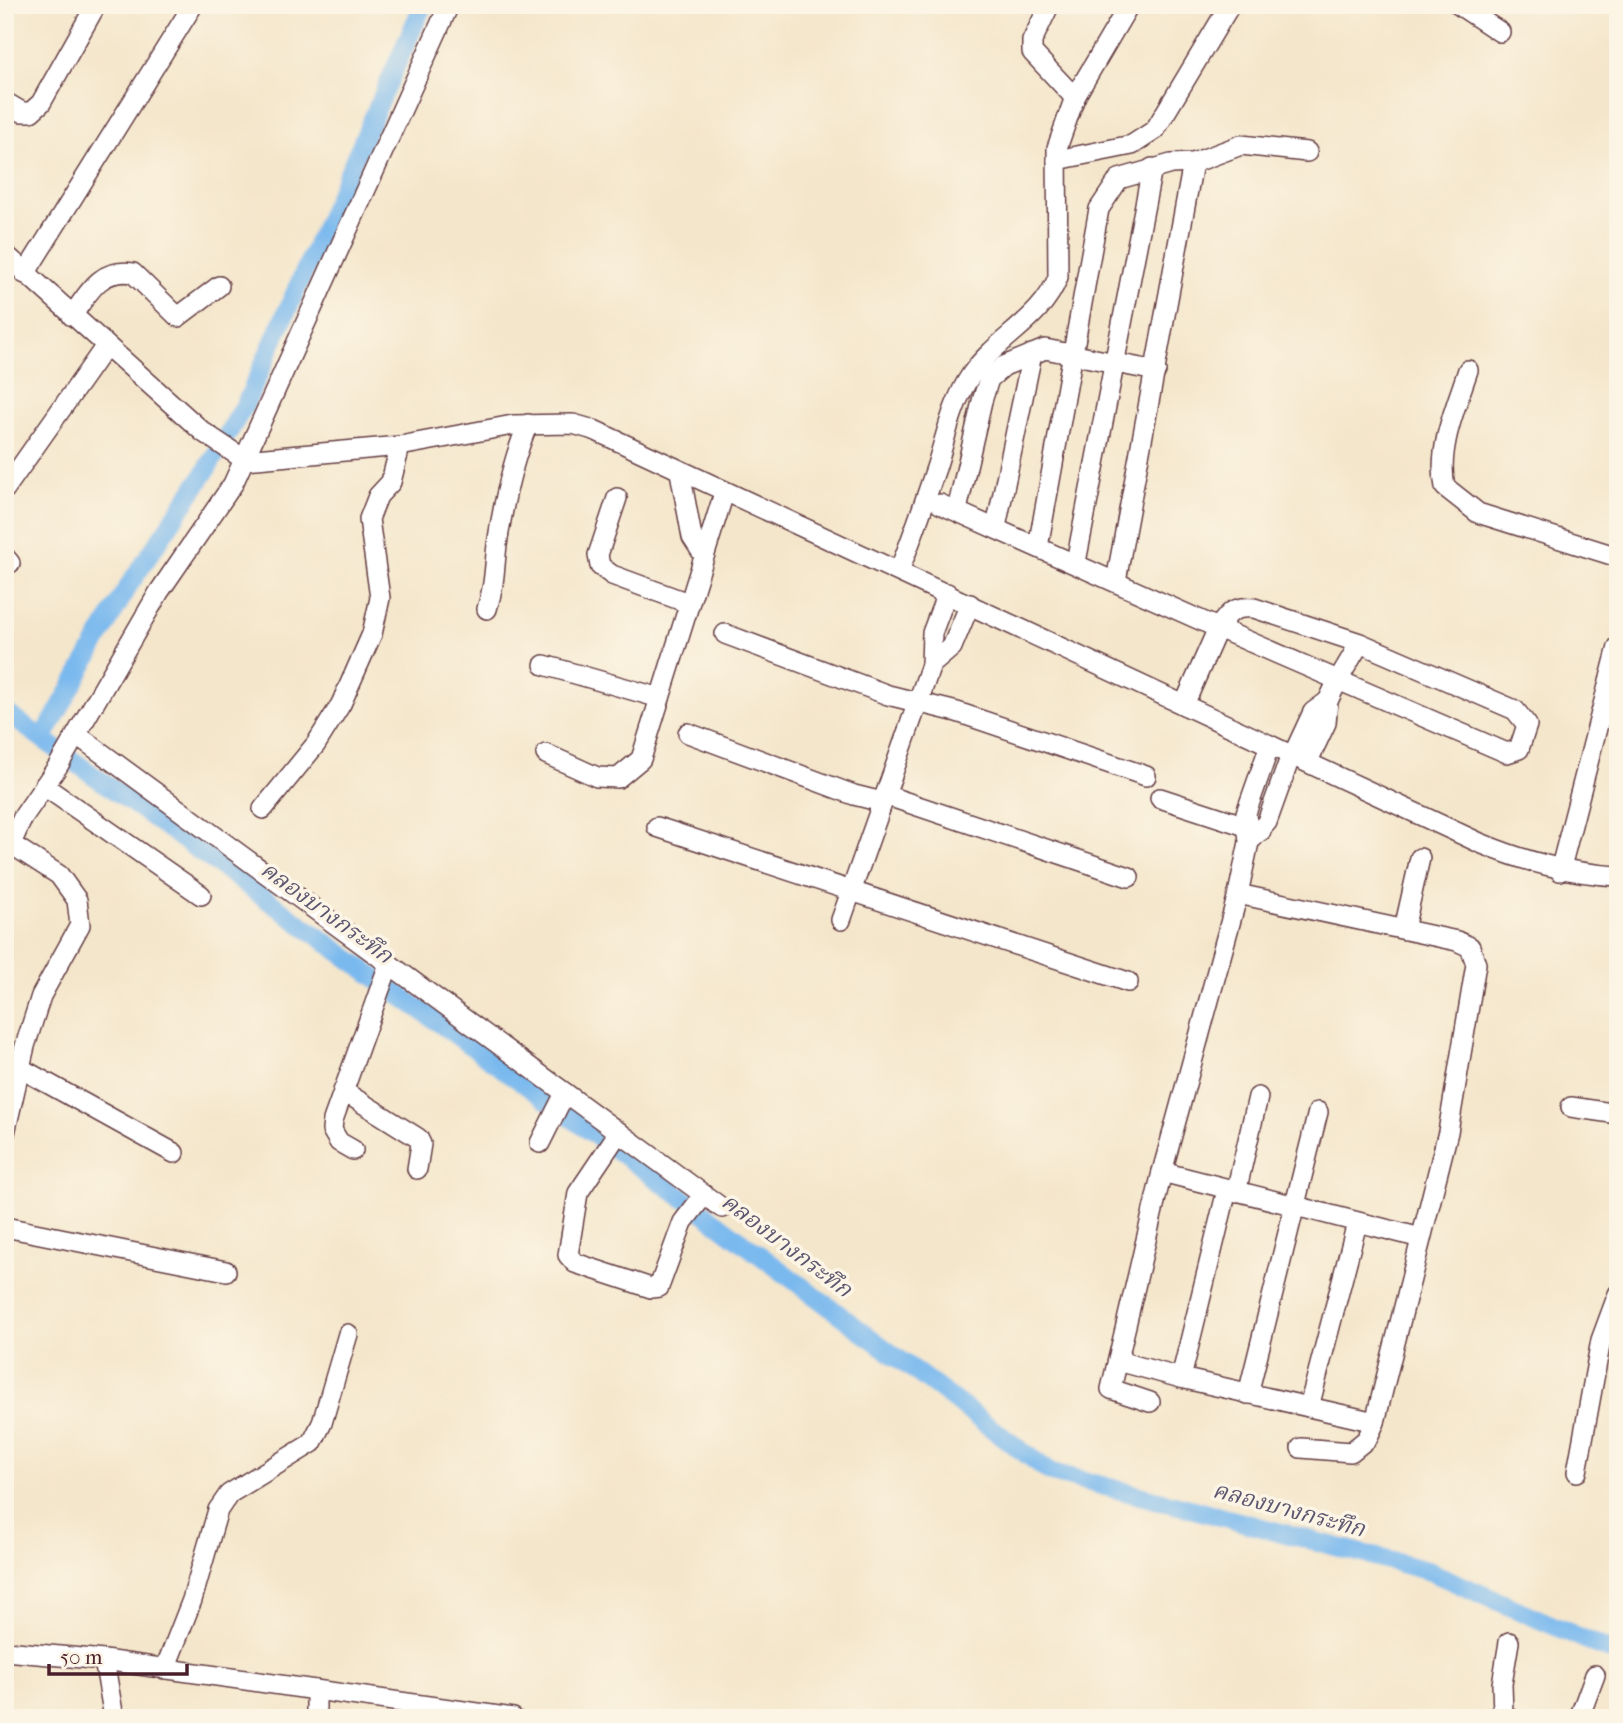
<svg xmlns="http://www.w3.org/2000/svg" width="1623" height="1723" font-family="'IM FELL French Canon','Noto Serif Thai',serif">
<style>
.lines{fill:none;stroke-linecap:round;stroke-linejoin:round}
.canal{stroke:#7ab9ee;stroke-width:19}
.minor-casing{stroke:#643d43;stroke-width:22}
.minor{stroke:#fff;stroke-width:19}
.labels{text-anchor:middle;stroke-width:7;stroke-linejoin:round;paint-order:stroke}
.water-label{font-size:23px;font-style:italic;fill:#5b556f;stroke:#fcf5e5}
</style>
<rect width="100%" height="100%" fill="#fcf5e5"/>
<filter id="ink" filterUnits="userSpaceOnUse"><feTurbulence type="fractalNoise" baseFrequency=".0143" numOctaves="2"/><feDisplacementMap in="SourceGraphic" scale="14" xChannelSelector="R" yChannelSelector="G"/><feConvolveMatrix kernelMatrix="1 2 1 2 8 2 1 2 1" color-interpolation-filters="sRGB"/></filter>
<filter id="wash" filterUnits="userSpaceOnUse"><feTurbulence type="fractalNoise" baseFrequency=".00686" numOctaves="4" result="noise"/><feDisplacementMap in="SourceGraphic" scale="28" xChannelSelector="R" yChannelSelector="G"/><feGaussianBlur stdDeviation="1.57" result="paint"/><feColorMatrix in="noise" values="0 0 0 0 0 0 0 0 0 0 0 0 0 0 0 0 0 1.4 0 .05"/><feComposite in="paint" operator="in"/></filter>
<g filter="url(#wash)">
<rect width="100%" height="100%" fill="#f4e6cb"/>
<g class="lines">
<g class="canal">
<path d="M5 712 697 1208 1050 1472 1429 1571 1618 1654"/>
<path d="M43 738 129 585 204 474 246 403 423 5"/>
</g>
</g>
</g>
<g filter="url(#ink)">
<g class="lines">
<g class="minor-casing">
<g id="minor">
<path d="M1459 5 1500 32"/>
<path d="M1048 8 1032 41V52L1075 98"/>
<path d="M5 102 22 112H31L41 103 96 5"/>
<path d="M1057 160 1132 145 1155 130 1230 5"/>
<path d="M5 254 203 432 245 460 400 446 513 425 573 424 594 430 1480 843C1526 862 1568 873 1618 876"/>
<path d="M25 274 193 5"/>
<path d="M72 316C89 292 100 268 133 273L178 317 219 286"/>
<path d="M1468 370C1456 407 1437 448 1445 487L1478 513 1618 557"/>
<path d="M680 472 692 537 703 554"/>
<path d="M5 489 105 347"/>
<path d="M617 498 598 555 600 566 612 575 688 603"/>
<path d="M940 504 1218 628 1184 705"/>
<path d="M957 510 982 401 989 379 1004 366 1045 349 1156 371"/>
<path d="M996 527 1032 354"/>
<path d="M1038 547 1099 209 1119 179 1171 164 1193 163"/>
<path d="M5 557 10 563"/>
<path d="M1076 562 1152 168"/>
<path d="M899 571C913 536 925 501 937 465 946 436 953 401 971 375 996 338 1042 320 1058 277L1057 148 1075 97 1129 5"/>
<path d="M1116 581 1193 163 1241 145 1307 152"/>
<path d="M487 609C495 583 494 570 497 545 503 505 512 461 528 424"/>
<path d="M725 634 888 695 957 712 1146 776"/>
<path d="M544 665 660 698"/>
<path d="M931 665 952 647 970 604"/>
<path d="M688 733 854 795 882 802"/>
<path d="M77 735 722 1208"/>
<path d="M546 754 597 777 618 778 641 759 724 493"/>
<path d="M1293 755 1313 712 1328 701"/>
<path d="M1308 761 1326 723 1328 701 1338 680 1218 628C1229 612 1234 606 1254 608L1360 643 1515 710 1527 725 1519 749 1507 753 1338 680 1360 643"/>
<path d="M44 786 201 895"/>
<path d="M885 795 1129 877"/>
<path d="M1160 798 1261 831"/>
<path d="M263 809 316 744 341 704 372 634 380 598 369 519 378 496 391 482 400 446"/>
<path d="M657 827 1128 982"/>
<path d="M1252 839 1267 822 1291 755"/>
<path d="M1560 871 1618 647"/>
<path d="M841 920 931 665 932 633 947 593"/>
<path d="M1404 929 1420 858"/>
<path d="M20 1068 174 1153"/>
<path d="M343 1091 418 1138 421 1144 417 1169"/>
<path d="M1571 1107 1618 1114"/>
<path d="M619 1132 578 1193 568 1255 575 1263 651 1288 659 1287 683 1222 704 1195"/>
<path d="M5 1133 25 1046 41 996 80 925 77 900 59 875 11 844 23 817 58 766 159 592 233 484 449 5"/>
<path d="M540 1143 565 1093"/>
<path d="M353 1150 339 1142 332 1130 333 1120 389 964"/>
<path d="M1162 1172 1421 1238"/>
<path d="M1236 1192 1258 1097"/>
<path d="M5 1227 226 1271"/>
<path d="M1118 1361 1181 1378 1375 1422 1448 1132 1476 964 1470 947 1457 941 1238 894"/>
<path d="M1181 1378 1227 1190"/>
<path d="M1248 1394 1318 1112"/>
<path d="M1150 1402 1111 1389 1162 1172 1238 894 1249 842 1246 813 1270 745"/>
<path d="M1309 1407 1357 1223"/>
<path d="M1301 1448 1351 1452 1367 1439 1375 1422"/>
<path d="M1577 1472 1601 1340 1618 1294"/>
<path d="M5 1651 104 1660 513 1718"/>
<path d="M104 1660 114 1718"/>
<path d="M165 1669 192 1600 218 1510 229 1494 312 1443 322 1423 348 1334"/>
<path d="M316 1690V1718"/>
<path d="M1509 1718 1503 1714 1502 1684 1509 1642"/>
<path d="M1579 1718 1595 1675"/>
</g>
</g>
<use href="#minor" class="minor"/>
</g>
</g>
<g class="labels">
<g class="water-label">
<text transform="translate(327 912) rotate(36)" y="8">คลองบางกระทึก</text>
<text transform="translate(787 1245) rotate(37)" y="8">คลองบางกระทึก</text>
<text transform="translate(1289 1509) rotate(15)" y="8">คลองบางกระทึก</text>
</g>
</g>
<rect width="1623" height="1723" fill="none" stroke="#fcf5e5" stroke-width="28"/>
<path d="M49 1664v10h138v-10" fill="none" stroke="#4a1f2b" stroke-width="3.5"/>
<text x="60" y="1664" font-size="21" fill="#4a1f2b" stroke="#fcf5e5" stroke-width="5" paint-order="stroke">50 m</text>
</svg>
